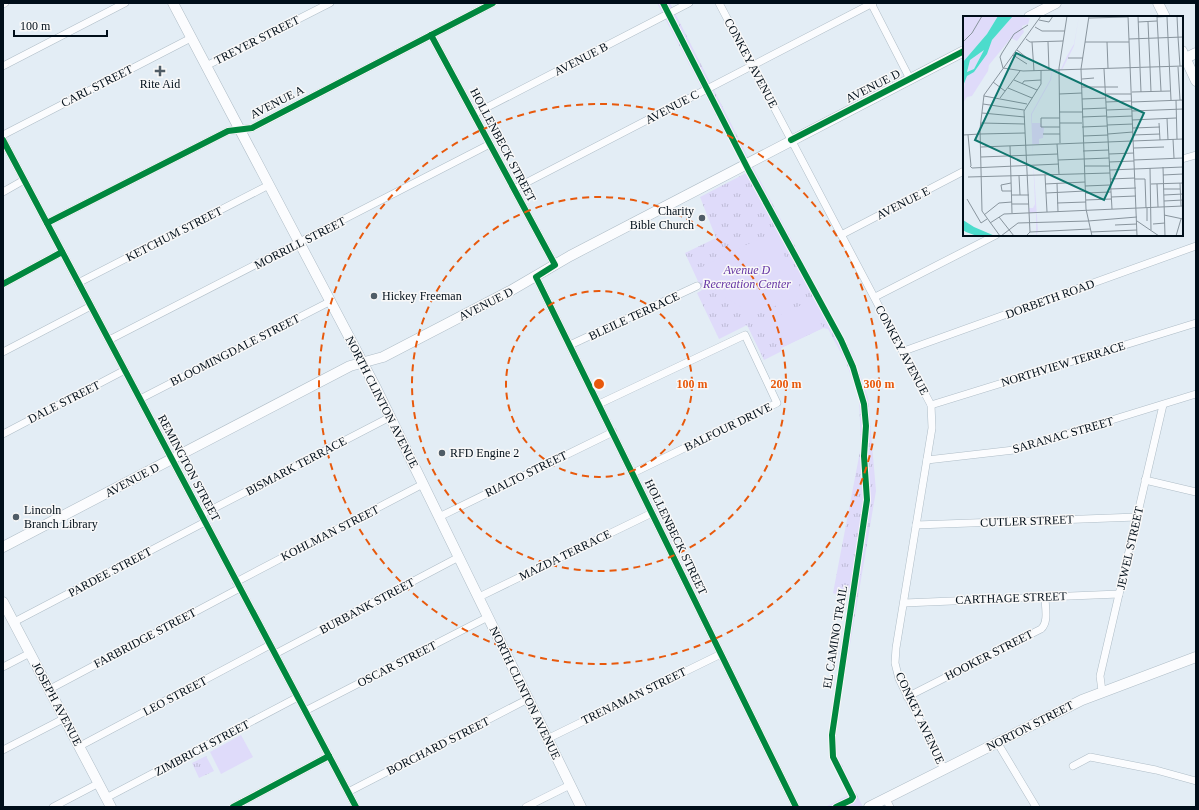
<svg xmlns="http://www.w3.org/2000/svg" width="1199" height="810" font-family="Georgia,serif">
<style>
.park{fill:url(#park-tufts)}
.pitch{fill:#dfdbfa}
.lines{fill:none;stroke-linecap:round;stroke-linejoin:round}
.street-casing{stroke:#afbdc7;stroke-width:8}
.secondary-casing{stroke:#afbdc7;stroke-width:11}
.street{stroke:#fbfcfe;stroke-width:7}
.secondary{stroke:#fbfcfe;stroke-width:10}
.cycleway-casing{stroke:#f8f8f8;stroke-width:8}
.cycleway{stroke:#00873e;stroke-width:6}
.ring{fill:none;stroke:#e8590c;stroke-width:2;stroke-dasharray:7 5}
.poi-dot{fill:#4f5c66;stroke:#f8f8f8;stroke-width:1.5}
.labels{text-anchor:middle;stroke-width:3;stroke-linejoin:round;paint-order:stroke}
.street-label{font-size:12px;fill:#000e19;stroke:#f8f8f8}
.poi-label{font-size:12px;fill:#000e19;stroke:#f8f8f8;text-anchor:start}
.park-label{font-size:12px;font-style:italic;fill:#6433a3;stroke:#f8f8f8}
.inset-road{fill:none;stroke:#88949d;stroke-width:1}
.view{fill:#0f766e;fill-opacity:0.15;stroke:#0f766e;stroke-width:2}
.inset-edge{fill:none;stroke:#000e19;stroke-width:2}
.centre{fill:#e8590c;stroke:#f8f8f8;stroke-width:2}
.ring-label{font-size:12px;text-anchor:middle;font-weight:bold;fill:#e8590c;stroke:#f8f8f8;stroke-width:3;stroke-linejoin:round;paint-order:stroke}
</style>
<defs>
<pattern id="park-tufts" width="24" height="20" patternUnits="userSpaceOnUse"><rect width="24" height="20" fill="#dfdbfa"/><path d="M3 7l-1-3M5 7V3M7 7l1-3M15 17l-1-3M17 17v-4M19 17l1-3" fill="none" stroke="#bebbd6"/></pattern>
</defs>
<rect width="100%" height="100%" fill="#e3edf5"/>
<g class="park">
<path d="M657 3H670L754 169 852 353 868 398 876 491 836 727 837 755 863 807H825L849 795 830 757 829 731 851 587 836 594 833 593 861 446 859 398 846 362 828 329 823 328 781 348 782 351 764 360 747 325 719 339 697 293 702 290 685 253 716 238 700 197 746 173Z"/>
<path d="M206 756 214 771 199 778 192 763Z"/>
</g>
<g class="pitch">
<path d="M769 234 774 235 803 293 771 308H743L717 293 703 266Z"/>
<path d="M810 301 823 328 781 348 767 321Z"/>
<path d="M241 735 253 757 221 774 210 752Z"/>
</g>
<g class="lines">
<g class="street-casing">
<g id="street">
<path d="M719 3 931 405 932 428 896 648 895 663 899 679 944 769"/>
<path d="M871 3 910 79"/>
<path d="M3 4 5 3"/>
<path d="M431 35 555 265"/>
<path d="M3 66 125 3"/>
<path d="M206 66 330 3"/>
<path d="M474 114 689 3"/>
<path d="M3 135 191 38"/>
<path d="M3 140 356 807"/>
<path d="M1182 159 1196 155"/>
<path d="M514 189 873 3"/>
<path d="M3 192 24 180"/>
<path d="M47 223 228 131 252 128 493 3"/>
<path d="M841 235 964 171"/>
<path d="M536 277 796 807"/>
<path d="M78 283 269 185"/>
<path d="M3 284 62 252"/>
<path d="M875 297 996 235"/>
<path d="M109 340 490 144"/>
<path d="M570 345 697 286"/>
<path d="M904 351 1196 246"/>
<path d="M3 352 91 306"/>
<path d="M140 399 331 301"/>
<path d="M599 404 745 335 777 403 633 473"/>
<path d="M931 405 1196 323"/>
<path d="M3 434 125 370"/>
<path d="M927 460 1014 450 1196 394"/>
<path d="M1145 480 1196 492"/>
<path d="M201 515 390 417"/>
<path d="M439 517 613 432"/>
<path d="M916 525 1137 517"/>
<path d="M236 582 423 484"/>
<path d="M479 597 652 513"/>
<path d="M904 603 1119 594"/>
<path d="M14 622 205 522"/>
<path d="M275 654 459 557"/>
<path d="M3 667 30 653"/>
<path d="M50 689 240 588"/>
<path d="M1102 691 1100 676 1163 405"/>
<path d="M907 697 1041 629C1049 622 1045 607 1045 597"/>
<path d="M305 711 488 617"/>
<path d="M547 739 721 654"/>
<path d="M997 742 1036 807"/>
<path d="M80 746 270 645"/>
<path d="M3 750 65 718"/>
<path d="M1073 766 1090 757 1156 770 1196 781"/>
<path d="M348 792 528 699"/>
<path d="M106 798 298 697"/>
<path d="M886 799 890 807"/>
<path d="M53 807 99 783"/>
<path d="M233 807 329 756"/>
<path d="M526 807 570 785"/>
</g>
</g>
<g class="secondary-casing">
<g id="secondary">
<path d="M173 3 375 386 581 807"/>
<path d="M1158 3 1165 17"/>
<path d="M1029 17 1056 3"/>
<path d="M1182 51 1196 81"/>
<path d="M1186 58 1196 53"/>
<path d="M3 547 350 366 383 357 510 291 570 256 964 51"/>
<path d="M3 602 111 807"/>
<path d="M869 807 1082 700 1196 657"/>
</g>
</g>
<use href="#street" class="street"/>
<use href="#secondary" class="secondary"/>
<g class="cycleway-casing">
<g id="cycleway">
<path d="M663 3 749 171 841 340 853 367 864 404 866 426 864 456 867 500 832 735 833 757 853 797 851 800 836 807"/>
<path d="M431 35 555 265 536 277 796 807"/>
<path d="M3 140 356 807"/>
<path d="M791 140 964 51"/>
<path d="M47 223 228 131 252 128 493 3"/>
<path d="M3 284 62 252"/>
<path d="M233 807 329 756"/>
</g>
</g>
<use href="#cycleway" class="cycleway"/>
</g>
<g class="ring">
<circle cx="599" cy="384" r="93"/>
<circle cx="599" cy="384" r="187"/>
<circle cx="599" cy="384" r="280"/>
</g>
<g class="poi-dot">
<path d="M158 65h4v4h4v4h-4v4h-4v-4h-4v-4h4z"/>
<circle cx="702" cy="218" r="4"/>
<circle cx="374" cy="296" r="4"/>
<circle cx="442" cy="453" r="4"/>
<circle cx="16" cy="517" r="4"/>
</g>
<g class="labels">
<g class="street-label">
<text transform="translate(257 40) rotate(-27)" y="4">TREYER STREET</text>
<text transform="translate(581 59) rotate(-27)" y="4">AVENUE B</text>
<text transform="translate(751 63) rotate(62)" y="4">CONKEY AVENUE</text>
<text transform="translate(97 86) rotate(-27)" y="4">CARL STREET</text>
<text transform="translate(873 86) rotate(-27)" y="4">AVENUE D</text>
<text transform="translate(277 102) rotate(-27)" y="4">AVENUE A</text>
<text transform="translate(672 107) rotate(-28)" y="4">AVENUE C</text>
<text transform="translate(503 145) rotate(62)" y="4">HOLLENBECK STREET</text>
<text transform="translate(903 203) rotate(-27)" y="4">AVENUE E</text>
<text transform="translate(174 234) rotate(-27)" y="4">KETCHUM STREET</text>
<text transform="translate(300 243) rotate(-27)" y="4">MORRILL STREET</text>
<text transform="translate(1050 299) rotate(-20)" y="4">DORBETH ROAD</text>
<text transform="translate(486 304) rotate(-27)" y="4">AVENUE D</text>
<text transform="translate(634 316) rotate(-25)" y="4">BLEILE TERRACE</text>
<text transform="translate(235 350) rotate(-27)" y="4">BLOOMINGDALE STREET</text>
<text transform="translate(902 350) rotate(62)" y="4">CONKEY AVENUE</text>
<text transform="translate(1063 364) rotate(-17)" y="4">NORTHVIEW TERRACE</text>
<text transform="translate(64 402) rotate(-27)" y="4">DALE STREET</text>
<text transform="translate(382 402) rotate(63)" y="4">NORTH CLINTON AVENUE</text>
<text transform="translate(728 427) rotate(-26)" y="4">BALFOUR DRIVE</text>
<text transform="translate(1063 435) rotate(-16)" y="4">SARANAC STREET</text>
<text transform="translate(296 466) rotate(-28)" y="4">BISMARK TERRACE</text>
<text transform="translate(189 468) rotate(62)" y="4">REMINGTON STREET</text>
<text transform="translate(526 474) rotate(-26)" y="4">RIALTO STREET</text>
<text transform="translate(132 480) rotate(-28)" y="4">AVENUE D</text>
<text transform="translate(1027 521) rotate(-2)" y="4">CUTLER STREET</text>
<text transform="translate(330 533) rotate(-27)" y="4">KOHLMAN STREET</text>
<text transform="translate(676 537) rotate(64)" y="4">HOLLENBECK STREET</text>
<text transform="translate(1130 548) rotate(-77)" y="4">JEWEL STREET</text>
<text transform="translate(565 555) rotate(-26)" y="4">MAZDA TERRACE</text>
<text transform="translate(110 572) rotate(-28)" y="4">PARDEE STREET</text>
<text transform="translate(1011 598) rotate(-2)" y="4">CARTHAGE STREET</text>
<text transform="translate(367 606) rotate(-28)" y="4">BURBANK STREET</text>
<text transform="translate(835 637) rotate(-81)" y="4">EL CAMINO TRAIL</text>
<text transform="translate(145 638) rotate(-28)" y="4">FARBRIDGE STREET</text>
<text transform="translate(989 655) rotate(-27)" y="4">HOOKER STREET</text>
<text transform="translate(397 664) rotate(-27)" y="4">OSCAR STREET</text>
<text transform="translate(525 693) rotate(64)" y="4">NORTH CLINTON AVENUE</text>
<text transform="translate(175 696) rotate(-28)" y="4">LEO STREET</text>
<text transform="translate(634 696) rotate(-26)" y="4">TRENAMAN STREET</text>
<text transform="translate(57 704) rotate(62)" y="4">JOSEPH AVENUE</text>
<text transform="translate(920 718) rotate(65)" y="4">CONKEY AVENUE</text>
<text transform="translate(1030 726) rotate(-27)" y="4">NORTON STREET</text>
<text transform="translate(438 746) rotate(-27)" y="4">BORCHARD STREET</text>
<text transform="translate(202 748) rotate(-28)" y="4">ZIMBRICH STREET</text>
</g>
<g class="poi-label">
<text x="160" y="88" text-anchor="middle">Rite Aid</text>
<text x="694" y="215" text-anchor="end">Charity<tspan x="694" dy="14">Bible Church</tspan></text>
<text x="382" y="300">Hickey Freeman</text>
<text x="450" y="457">RFD Engine 2</text>
<text x="24" y="514">Lincoln<tspan x="24" dy="14">Branch Library</tspan></text>
</g>
<g class="park-label">
<text x="747" y="274">Avenue D<tspan x="747" dy="14">Recreation Center</tspan></text>
</g>
</g>
<g transform="translate(963 16)">
<rect width="220" height="220" fill="#e3edf5"/>
<path d="M50 0 67 2 65 8 59 10 61 16 54 25 48 22 26 49 25 55 9 80 4 81 0 87 2 62 17 48 29 24ZM21 34 11 53 4 56 7 44Z" fill="#dfdbfa"/>
<path d="M1 0H35L24 18 0 46ZM116 0 111 30 99 54 89 56 88 64 69 98V107H77L81 112 80 122 76 123V128H69L75 215 73 220V197H66V192H70L72 188 68 98 87 64 89 54 98 53 104 40 111 28Z" fill="#dfdbfa"/>
<path d="M35 0H50L29 24 24 38 11 56 4 60 0 70V46L24 18ZM21 34 11 53 4 56 7 44ZM0 204 11 211 32 220H14L3 216 0 214Z" fill="#4cdccc" fill-rule="evenodd"/>
<path class="inset-road" d="M126 0 118 53 123 193 129 220M165 0 174 220M175 0 177 51M214 0 215 21M204 1 208 84M126 2 165 1M76 4 86 6 90 0M175 6 194 5M185 6 187 51M72 11 79 15H102M215 21 217 50M63 23 67 26 100 25M166 23 220 21M0 26 9 17 19 0M69 26 71 55M85 26 86 54M122 26H166M144 26 145 52M54 34 64 42M50 39 64 48M105 42H120M187 51 188 76M215 51 217 84M40 52 37 41 39 37 51 18 65 9M40 52 60 55 220 50M177 52 178 76M141 53 149 193M119 63 131 62M51 64 74 74M30 66 42 75M59 68 61 65 78 64M119 71H155M45 72 69 82M198 75 194 1 211 0M169 76 207 75M96 78 119 77M143 78H168M21 80 64 88M37 82 57 55M119 83 143 82M213 84 214 123M143 86 168 85M169 86 220 84M20 88 61 94M119 93 143 92M144 94 169 93M169 95 220 93M96 96H119M19 97 62 101M119 101 144 100M144 101 169 100M97 102H78V111H97M204 102 205 124M169 104 213 102M18 107 62 108M97 107H119M196 107 197 124M144 109 170 108M119 111 144 110M170 112 197 111M17 118 62 117M80 118H97M145 118 170 116M0 119 17 118M5 119 8 150M170 119 197 118M120 120 145 119M210 123 211 142M97 127 96 52 104 0M94 128 96 158M47 130 49 197M18 131 220 123M171 132 201 131M120 135 146 134M146 138 171 137M18 141 95 138M95 144 146 142M171 144 220 142M146 146 171 145M7 150 9 152 96 148M121 150H146M200 151 202 220M187 152 188 214M147 154 220 151M82 159 84 196M200 159 220 158M56 160 57 179M5 161 147 157M147 163 172 162M172 163H182L183 192M48 167 38 169 39 175H49M94 167 95 196M217 167 218 190M82 168 122 166M188 168 220 167M194 168 195 191M122 170 147 169M147 173 173 172M200 173H217M83 177 122 175M122 177 148 176M49 179H66M201 179 220 178M148 181 173 180M4 183 18 207 24 203M123 184 148 183M201 185 220 184M94 187 123 186M49 188H66M184 192V205M21 199 36 187 49 186M201 199 220 203M36 201 51 220M125 205 174 201M174 205 196 220M27 207 41 198 220 190M190 208 202 207M152 209 174 208M67 216 61 95 78 68V54M128 216 174 214M37 220 19 195 17 113 21 79 78 0M38 220 55 207 125 205M63 220 67 216 127 213M213 220 218 203"/>
<path class="view" d="M53 37 181 97 141 184 12 124Z"/>
<rect width="220" height="220" class="inset-edge"/>
</g>
<circle cx="599" cy="384" r="6" class="centre"/>
<g class="ring-label">
<text x="692" y="388">100 m</text>
<text x="786" y="388">200 m</text>
<text x="879" y="388">300 m</text>
</g>
<rect width="1199" height="810" fill="none" stroke="#000e19" stroke-width="8"/>
<path d="M14 30v6h93v-6" fill="none" stroke="#000e19" stroke-width="2"/>
<text x="20" y="30" font-size="12" fill="#000e19" stroke="#f8f8f8" stroke-width="3" paint-order="stroke">100 m</text>
</svg>
